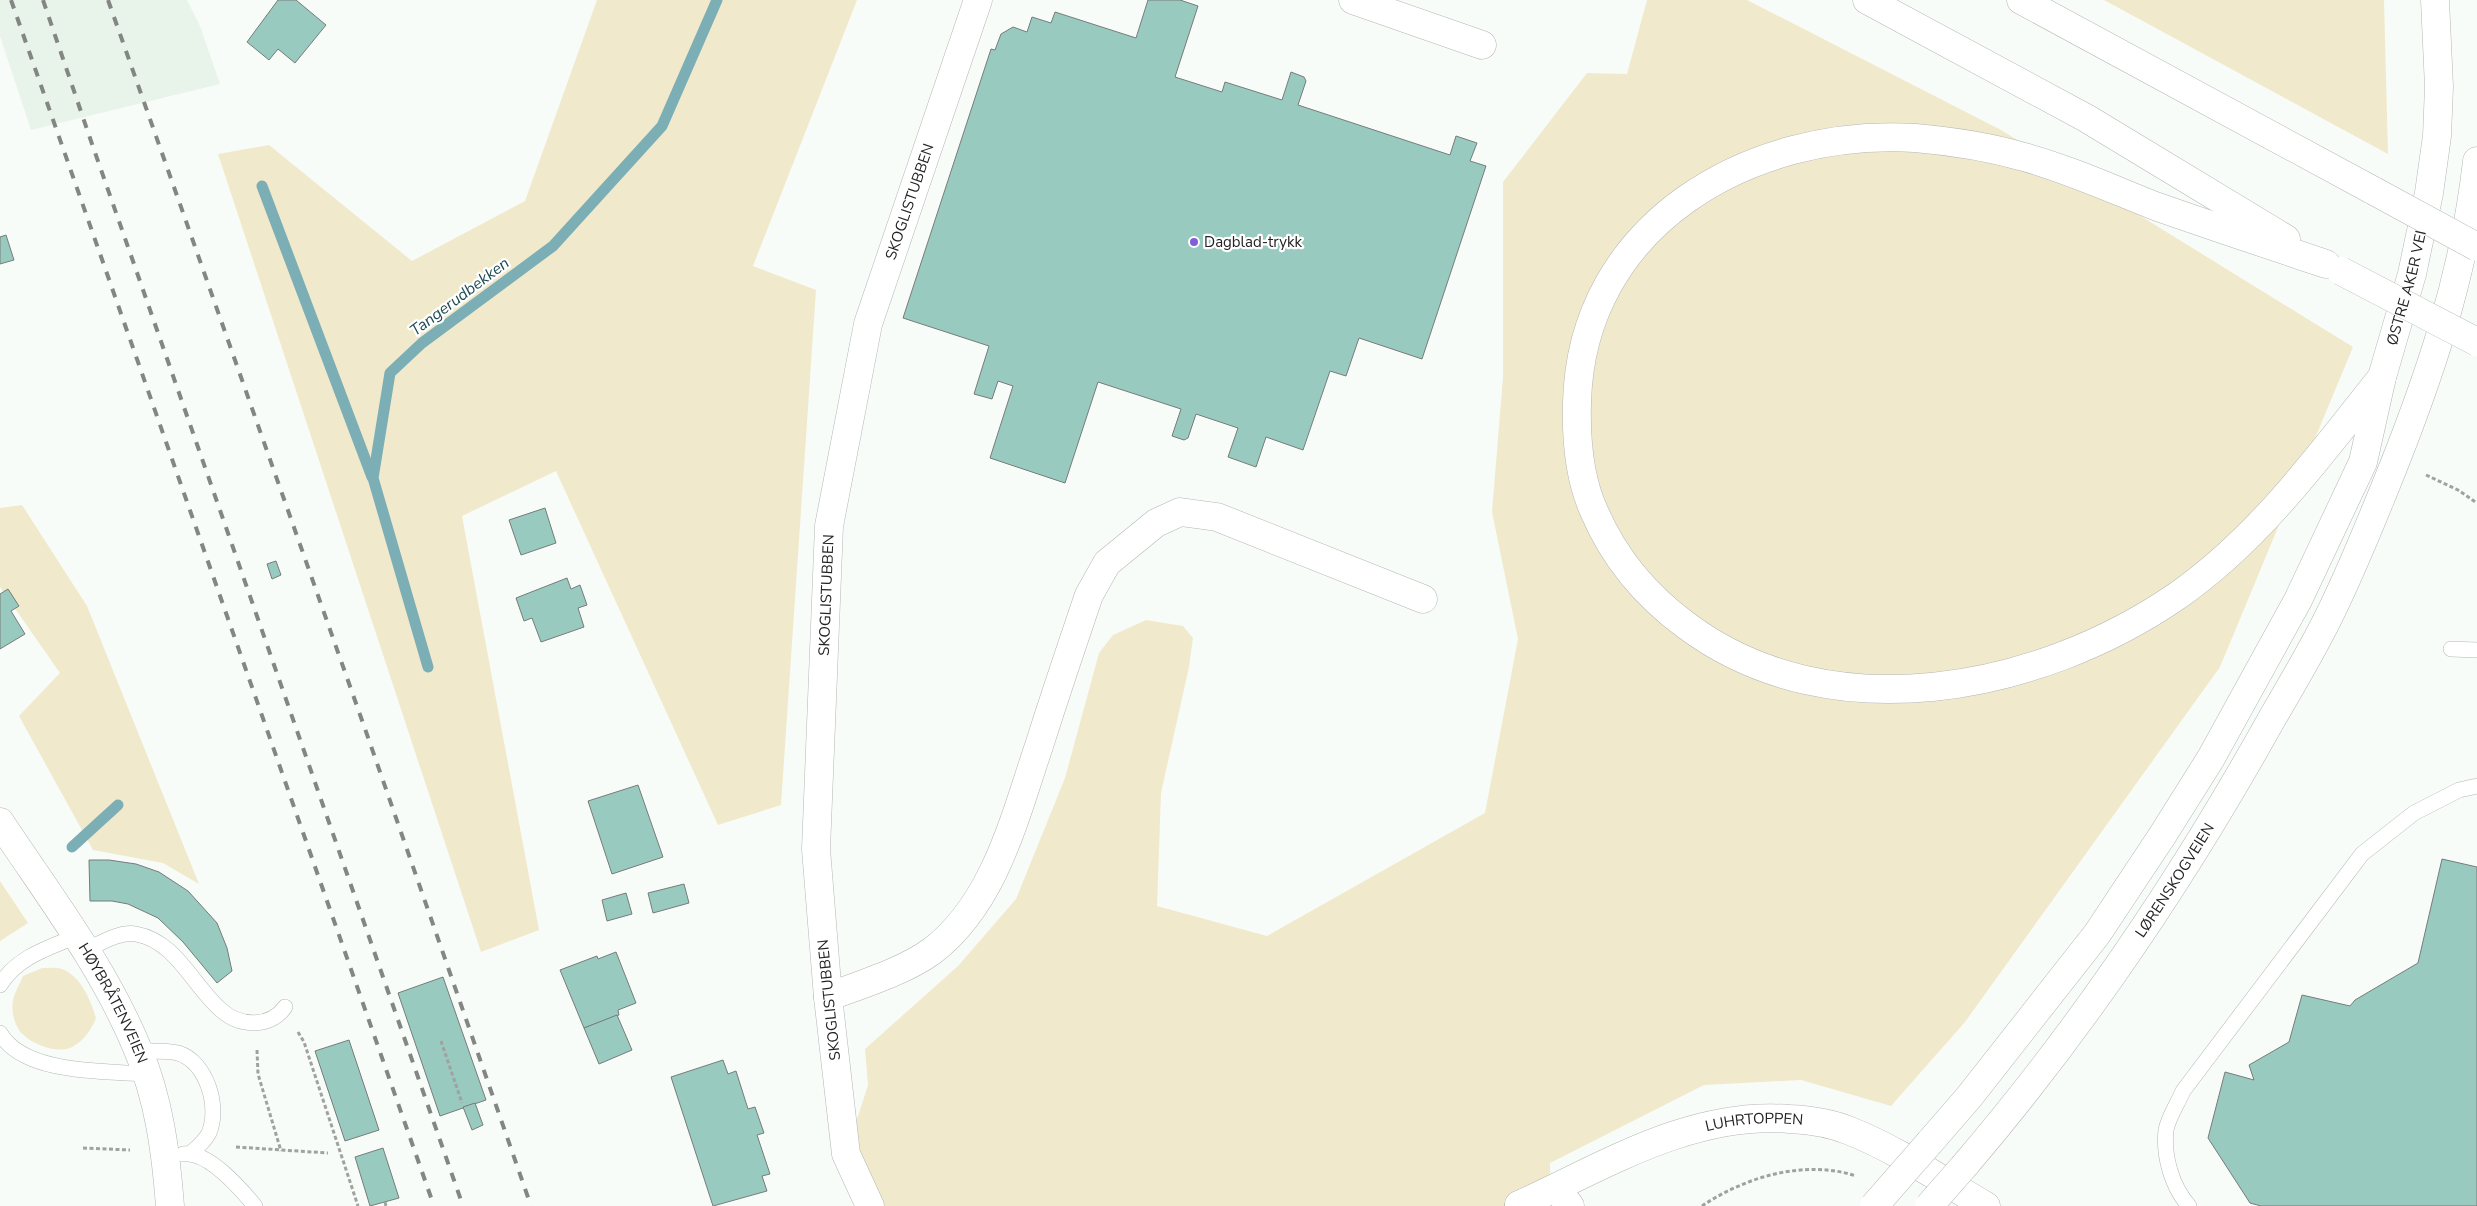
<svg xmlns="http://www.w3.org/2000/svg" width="2477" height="1206" font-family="'Nunito Sans',sans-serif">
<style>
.built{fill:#e8f3ea}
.green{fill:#f1e9cb}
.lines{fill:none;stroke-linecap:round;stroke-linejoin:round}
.stream{stroke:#7caeb6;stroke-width:11}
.building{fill:#98cabf;stroke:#777c7a}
.lane-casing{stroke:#b3b7b4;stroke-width:16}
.street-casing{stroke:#b3b7b4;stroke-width:29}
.secondary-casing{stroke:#b3b7b4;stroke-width:29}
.highway-casing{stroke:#b3b7b4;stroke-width:29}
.path{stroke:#9fa29f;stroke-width:3;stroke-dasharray:4 2.5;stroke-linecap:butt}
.lane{stroke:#fff;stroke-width:15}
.street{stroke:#fff;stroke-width:28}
.secondary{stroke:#fff;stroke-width:28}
.highway{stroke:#fff;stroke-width:28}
.rail{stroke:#838683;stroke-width:4;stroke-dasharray:9 9;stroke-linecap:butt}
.highway-bridge-casing{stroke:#b3b7b4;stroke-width:29;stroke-linecap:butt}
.highway-bridge{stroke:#fff;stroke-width:28}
.poi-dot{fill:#815fda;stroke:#fff;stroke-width:2}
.labels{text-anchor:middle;stroke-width:4.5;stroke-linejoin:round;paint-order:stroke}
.street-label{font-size:15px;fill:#222322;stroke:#fff}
.poi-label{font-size:15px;fill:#222322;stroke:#fff;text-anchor:start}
.water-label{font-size:16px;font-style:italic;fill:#1d4b52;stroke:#fff}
</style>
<rect width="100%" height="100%" fill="#f8fcf8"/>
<path class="built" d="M0 0H187L200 26 220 84 31 130 0 36Z"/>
<g class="green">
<path d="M597 0H857L753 266 816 290 781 805 718 825 556 471 462 516 539 930 481 952 218 154 269 145 412 261 525 201Z"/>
<path d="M1647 0H1747L2001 130 2353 347 2220 667 1965 1022 1891 1106 1801 1080 1704 1085 1550 1163V1206H867L846 1154 868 1085 865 1049 958 966 1016 899 1065 778 1099 653 1113 635 1146 620 1183 626 1193 638 1189 667 1161 793 1157 906 1267 936 1485 813 1518 639 1492 512 1503 377V182L1587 73 1627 74Z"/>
<path d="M2104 0H2384L2388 154Z"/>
<path d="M22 505 87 606 199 884 163 863 93 850 19 716 60 673 0 587V508Z"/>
<path d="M0 881 28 923 0 941Z"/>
<path d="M42 968C48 968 57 967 62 969 81 976 91 1001 96 1018 91 1030 84 1041 72 1047 57 1055 28 1043 19 1030 14 1022 11 1011 13 1001 14 993 20 984 23 976Z"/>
</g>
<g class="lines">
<g class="stream">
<path d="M262 186 372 477"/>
<path d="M428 667 373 478 390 373 422 343 553 246 662 126 717 0"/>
<path d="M72 847 118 805"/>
</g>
</g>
<g class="building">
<path d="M278 0H296L326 25 295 63 278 49 269 60 247 42Z"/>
<path d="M1148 0H1180L1198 6 1175 77 1222 92 1225 82 1282 100 1291 72 1304 77 1306 81 1298 105 1450 155 1456 136 1477 143 1470 161 1486 166 1422 359 1359 338 1346 376 1330 371 1303 450 1266 437 1256 467 1228 457 1238 428 1196 414 1188 438 1184 440 1172 436 1181 409 1098 382 1065 483 990 458 1013 386 998 381 992 399 974 394 989 346 903 318 991 49 995 50 1001 34 1013 27 1027 32 1032 17 1051 23 1055 12 1136 38Z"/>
<path d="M6 235 14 260 0 264V237Z"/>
<path d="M545 508 556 543 521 555 509 520Z"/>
<path d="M276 561 281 575 272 579 267 564Z"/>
<path d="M567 578 571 589 580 585 587 605 578 608 584 627 541 642 532 618 524 621 516 598Z"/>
<path d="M8 589 19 606 11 611 25 634 0 649V594Z"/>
<path d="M638 785 663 857 612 874 588 801Z"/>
<path d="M2442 859 2477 867V1206H2261L2250 1203 2208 1138 2225 1072 2254 1080 2249 1065 2289 1042 2302 995 2350 1006 2355 1000 2418 963Z"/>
<path d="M89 860H109L136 864 159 872 188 891 217 923 227 948 232 971 217 983 183 942 158 918 128 904 112 901H90Z"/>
<path d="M684 884 689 903 653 913 648 893Z"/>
<path d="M626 893 632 914 607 921 602 900Z"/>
<path d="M616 952 636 1003 618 1010 619 1015 584 1028 560 970 597 956 598 959Z"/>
<path d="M443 977 486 1100 440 1116 398 993Z"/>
<path d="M617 1015 632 1050 599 1064 584 1028Z"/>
<path d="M349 1040 379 1130 345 1141 315 1051Z"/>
<path d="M723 1060 728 1074 736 1071 748 1109 755 1107 764 1133 757 1135 770 1174 762 1176 767 1191 713 1206 671 1077Z"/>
<path d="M475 1103 483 1125 472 1130 463 1107Z"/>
<path d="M383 1148 399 1198 370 1206 355 1157Z"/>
</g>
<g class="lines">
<g class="lane-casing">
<g id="lane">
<path d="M2451 649 2477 650"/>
<path d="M86 950C101 943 120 931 136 934 176 941 193 986 221 1010 240 1027 270 1028 285 1007"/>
<path d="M0 985C17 957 48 948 77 936"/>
<path d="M0 1033C23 1074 104 1071 146 1074"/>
<path d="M139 1051C151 1051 165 1050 178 1053 207 1062 220 1107 209 1133 205 1141 198 1147 191 1153"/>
<path d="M183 1154C208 1151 240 1188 255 1206"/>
<path d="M2189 1206C2172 1187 2163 1156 2166 1130 2168 1118 2178 1103 2183 1091L2362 854 2414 813 2459 790 2477 786"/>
</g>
</g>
<g class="street-casing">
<g id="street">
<path d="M1353 0 1482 45"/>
<path d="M828 997C860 985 905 971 932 951 995 903 1015 816 1039 746 1055 695 1072 645 1089 595L1107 563 1156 523 1180 512 1217 517 1423 599"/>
<path id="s1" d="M870 1206 846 1154 828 997 816 849 829 526 868 324 978 0"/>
</g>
</g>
<g class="secondary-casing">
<g id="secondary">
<path id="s2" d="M0 822C49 896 104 967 138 1050 159 1099 166 1153 170 1206"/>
<path id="s3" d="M1519 1205C1606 1165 1692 1111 1790 1119 1810 1120 1831 1123 1850 1131 1898 1150 1941 1180 1986 1206"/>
</g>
</g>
<g class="highway-casing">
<g id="highway">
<path d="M1867 0 2086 118 2286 239"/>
<path d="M2021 0 2374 191"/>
<path d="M2326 264C2269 245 2212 226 2155 206 2112 189 2068 169 2024 157 1989 147 1951 141 1915 138 1750 128 1581 224 1577 403 1576 438 1579 478 1594 511 1614 558 1646 596 1687 626 1831 733 2039 691 2177 596 2260 538 2320 455 2382 377"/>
<path id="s4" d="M1930 1142 1969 1097 2097 934 2162 836 2211 758 2298 600 2363 462 2382 377 2412 274 2429 193 2437 136 2439 87 2435 0"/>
<path id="s5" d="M1965 1165C2082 1028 2183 878 2270 722 2289 689 2309 656 2326 622 2348 579 2366 534 2384 490 2428 382 2464 278 2477 161"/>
<path d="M1556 1188 1570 1206"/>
<path d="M1519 1205 1520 1206"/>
</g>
</g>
<g class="path">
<path d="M2426 475 2458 490 2477 503"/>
<path d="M298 1032 304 1042 358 1206"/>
<path d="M441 1041 462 1103"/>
<path d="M257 1050 258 1074 281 1151"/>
<path d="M236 1147 328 1153"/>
<path d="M83 1148 130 1150"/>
<path d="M385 1202 386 1206"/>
<path d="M1702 1206C1745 1177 1805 1159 1856 1176"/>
</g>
<use href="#lane" class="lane"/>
<use href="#street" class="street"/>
<use href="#secondary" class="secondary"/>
<use href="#highway" class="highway"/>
<g class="rail">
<path d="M11 0 434 1206"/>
<path d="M43 0 91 141 463 1206"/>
<path d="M108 0 364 726 531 1206"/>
</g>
<g class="highway-bridge-casing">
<g id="highway-bridge">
<path d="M2374 191 2477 247"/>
<path d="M2341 271 2477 342"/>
<path d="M1874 1206 1930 1142"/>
<path d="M1929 1206 1965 1165"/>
</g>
</g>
<use href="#highway-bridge" class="highway-bridge"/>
</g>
<circle class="poi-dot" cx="1194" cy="242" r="5"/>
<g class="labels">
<g class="street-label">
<text dy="5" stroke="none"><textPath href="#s1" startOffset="1022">SKOGLISTUBBEN</textPath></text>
<text dy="5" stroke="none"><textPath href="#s4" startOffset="989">ØSTRE AKER VEI</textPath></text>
<text dy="5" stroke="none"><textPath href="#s1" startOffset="618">SKOGLISTUBBEN</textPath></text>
<text dy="5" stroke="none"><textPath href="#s5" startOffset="354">LØRENSKOGVEIEN</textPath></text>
<text transform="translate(829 1000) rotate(-96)" y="5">SKOGLISTUBBEN</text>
<text dy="5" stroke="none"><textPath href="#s2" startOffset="214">HØYBRÅTENVEIEN</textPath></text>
<text dy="5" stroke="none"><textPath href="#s3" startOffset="252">LUHRTOPPEN</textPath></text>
</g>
<g class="poi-label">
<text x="1204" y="247">Dagblad-trykk</text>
</g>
<g class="water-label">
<text transform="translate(459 296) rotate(-37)" y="6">Tangerudbekken</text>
</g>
</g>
</svg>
